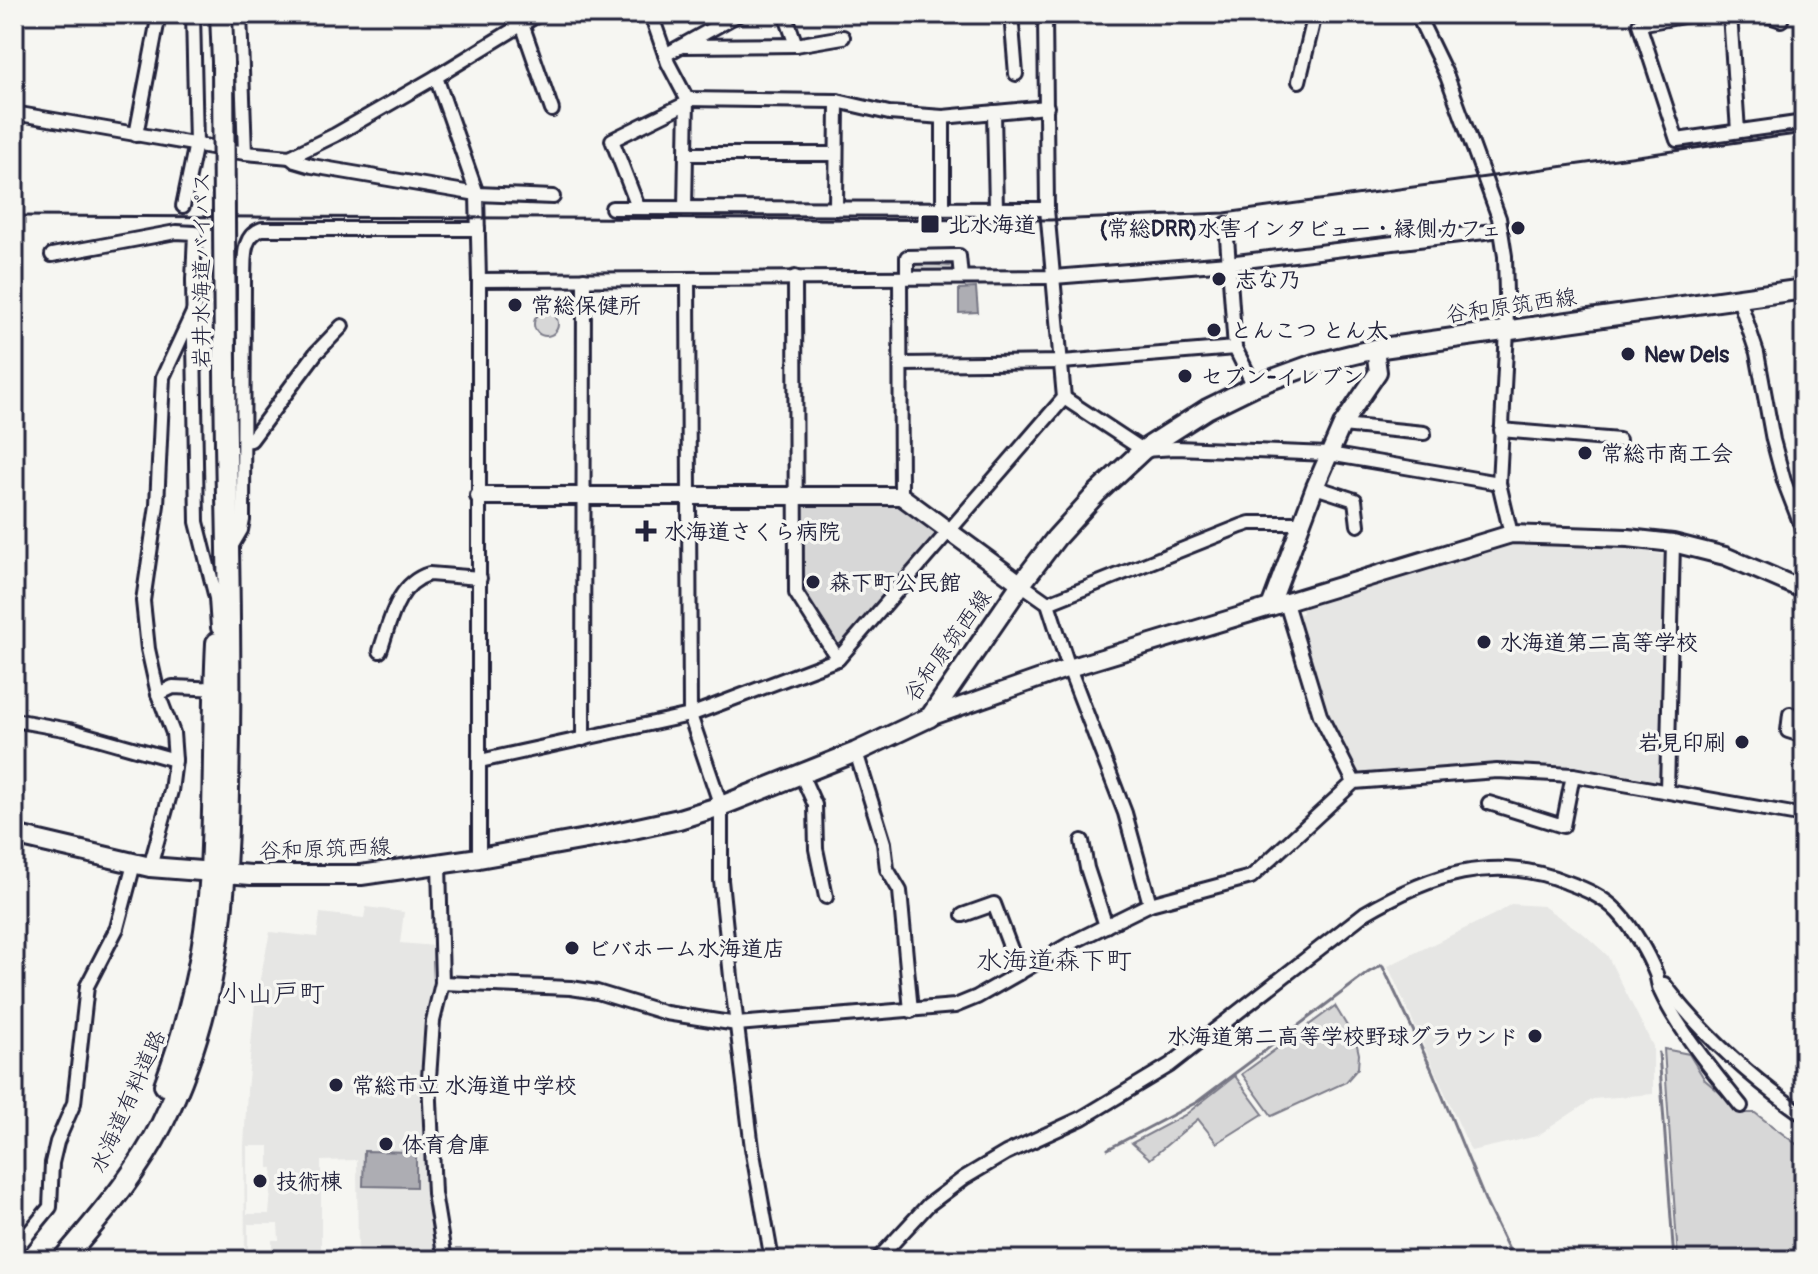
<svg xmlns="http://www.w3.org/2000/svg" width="1818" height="1274" font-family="Pangolin,'Klee One',sans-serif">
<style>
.built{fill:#e6e6e4;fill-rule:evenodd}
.green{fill:#d7d7d7;stroke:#7c7c89;stroke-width:2}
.water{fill:#adadb3;stroke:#757583;stroke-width:2}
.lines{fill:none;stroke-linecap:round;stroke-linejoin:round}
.stream{stroke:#757583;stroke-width:3}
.minor-casing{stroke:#22223b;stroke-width:18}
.tertiary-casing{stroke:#22223b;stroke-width:22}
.secondary-casing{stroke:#22223b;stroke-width:24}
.trunk-casing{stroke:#22223b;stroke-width:26}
.minor{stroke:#f6f6f2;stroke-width:12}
.tertiary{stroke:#f6f6f2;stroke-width:16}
.secondary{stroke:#f6f6f2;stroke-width:18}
.trunk{stroke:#f6f6f2;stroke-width:20}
.rail{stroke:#22223b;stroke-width:3}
.trunk-bridge-casing{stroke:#22223b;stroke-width:26;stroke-linecap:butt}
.trunk-bridge{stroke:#f6f6f2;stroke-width:20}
.poi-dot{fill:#22223b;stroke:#f6f6f2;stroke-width:3}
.labels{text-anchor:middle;stroke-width:7;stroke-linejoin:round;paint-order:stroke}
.poi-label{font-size:22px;font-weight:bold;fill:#22223b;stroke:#f6f6f2;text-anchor:start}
.street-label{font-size:22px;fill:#22223b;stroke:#f6f6f2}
.quarter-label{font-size:26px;fill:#22223b;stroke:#f6f6f2}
</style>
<rect width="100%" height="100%" fill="#f6f6f2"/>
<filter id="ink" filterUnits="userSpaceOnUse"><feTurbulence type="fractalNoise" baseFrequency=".0125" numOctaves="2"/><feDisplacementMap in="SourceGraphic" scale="16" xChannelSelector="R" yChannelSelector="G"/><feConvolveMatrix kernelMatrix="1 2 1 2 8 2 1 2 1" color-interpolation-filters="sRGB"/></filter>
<g filter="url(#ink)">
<g class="built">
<path d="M1533 541 1651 549V553L1668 555 1661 787 1543 767 1356 778 1322 709 1294 615 1303 613 1302 608 1511 545Z"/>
<path d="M1511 904 1543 906 1584 934 1607 955 1653 1046V1094L1593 1099 1537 1136 1471 1151 1388 966 1497 913Z"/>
<path d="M366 907 404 912 400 943 435 946 433 986 428 1021V1204L430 1216 434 1217 440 1260H358L357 1160 321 1161V1260H272V1240H279L278 1224H248V1260H245L244 1146 247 1091 255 1002 270 932 317 937 320 913 364 918ZM247 1146H269V1168H273L269 1214H247Z"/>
</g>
<g class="green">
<path d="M954 262 955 273H915L913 271 915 263 949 266Z"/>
<circle cx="546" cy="324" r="12"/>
<path d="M892 499 942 533 840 649 801 594V500Z"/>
<path d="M1335 1006 1356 1041 1359 1054 1358 1068 1346 1082 1272 1116 1242 1074Z"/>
<path d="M1664 1049 1689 1054 1705 1080 1744 1113H1755L1804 1150V1260H1678Z"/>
<path d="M1235 1076 1263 1114 1217 1143 1198 1119 1150 1159 1132 1143 1185 1115Z"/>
</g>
<g class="water">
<path d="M976 288 978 312 959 313V289Z"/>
<path d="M364 1151 416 1152V1187L363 1186Z"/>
</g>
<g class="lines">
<g class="stream">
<path d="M1659 1053 1674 1260"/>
<path d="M1108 1149 1197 1102 1369 972 1382 965 1431 1068 1487 1205 1514 1260"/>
</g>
<g class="minor-casing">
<g id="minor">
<path d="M240 14 245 153"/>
<path d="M651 14 668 63 687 99 685 208"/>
<path d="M785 14 796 45"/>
<path d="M1011 14 1016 74"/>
<path d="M1417 14 1447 76 1499 218 1505 256 1507 330 1499 483 1511 534"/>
<path d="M1695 14 1639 24 1677 140 1804 122"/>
<path d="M1730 14 1738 131"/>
<path d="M1764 14 1781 20"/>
<path d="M522 24 552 110"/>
<path d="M684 46 796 45 843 37"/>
<path d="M665 55 739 14"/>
<path d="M436 77 477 194 479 280V858"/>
<path d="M1299 81 1315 14"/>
<path d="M687 99 837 101 889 113 943 117 1047 107"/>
<path d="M994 112 996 209"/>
<path d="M14 113 245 153 290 157 335 135 436 77 539 14"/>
<path d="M943 117V208"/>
<path d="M136 135 159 14"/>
<path d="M686 154H836"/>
<path d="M290 157 295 161 312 166 477 194 553 197"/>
<path d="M183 206 196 143 193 14"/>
<path d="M638 207 612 140 685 104"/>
<path d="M612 208 1047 209"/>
<path d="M836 209 837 101"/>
<path d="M1226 224 1235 348 1254 386"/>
<path d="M52 255 176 232 195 233 193 280"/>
<path d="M795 277 796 593 838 659"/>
<path d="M907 277V257L959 256 961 277"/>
<path d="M900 278 901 496"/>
<path d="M688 279 690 715 721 806V880L731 977 752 1148 772 1260"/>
<path d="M479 280 1054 277 1228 263 1501 230"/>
<path d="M1739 299 1757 353 1773 440 1784 481 1801 525 1804 546"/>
<path d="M902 364 1062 362 1235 348"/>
<path d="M1064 398 1143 450 1176 448 1329 454 1499 483"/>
<path d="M1342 425 1424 433"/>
<path d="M1501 430 1619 440"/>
<path d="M244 441 251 440 316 353 342 326"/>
<path d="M1315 487 1355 500 1358 525"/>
<path d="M231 547 241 530 243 520 244 279C245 259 241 236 262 229H478"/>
<path d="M1021 584 1048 603 1069 668 1125 813 1150 904"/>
<path d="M1048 603 1241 526 1250 523H1301"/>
<path d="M1286 603 1320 715 1354 782"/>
<path d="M218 628 216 598 197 522 193 280 229 279"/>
<path d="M380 651C390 623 396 584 429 574L480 578"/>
<path d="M158 694 173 687 221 689"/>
<path d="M1790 714 1788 731 1804 736"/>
<path d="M14 720 69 730 175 760"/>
<path d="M583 739 584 279"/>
<path d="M856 752 884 843 887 869 900 891 911 1011"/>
<path d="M480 761 690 715 838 659 1064 398 1047 209 1045 14"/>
<path d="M801 774 815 805 816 849 826 897"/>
<path d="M1667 791 1673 543"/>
<path d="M1489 803 1563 826 1573 775"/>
<path d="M1082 841 1087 868 1106 926"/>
<path d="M439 864 442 983 433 1021 429 1078 434 1193 445 1260"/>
<path d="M150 867 171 791 175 760 173 733 158 694 148 649 143 601 157 505 163 377 195 308"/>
<path d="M963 915 994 904 1020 973"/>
<path d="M442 983 571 988 597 992 666 1013 737 1024 955 1006 977 997 1073 942 1150 904 1251 877 1354 782 1497 771 1573 775 1804 816"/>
<path d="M1664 984C1703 1035 1751 1078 1804 1115"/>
<path d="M14 1251 50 1207 52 1163 57 1142 74 1103 87 986 117 928 134 864"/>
<path d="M877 1260 928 1205 964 1178 1006 1153 1082 1118 1170 1065 1365 913C1430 875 1493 853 1566 882 1585 889 1604 897 1618 912 1633 928 1648 954 1656 974 1658 980 1658 986 1661 992 1678 1029 1715 1074 1741 1106"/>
</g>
</g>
<g class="tertiary-casing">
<g id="tertiary">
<path d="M479 496H901L1021 584"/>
<path d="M1270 607 1315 487 1342 425 1378 372 1375 349"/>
<path d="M930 717 1069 668 1511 534 1628 538 1673 543 1725 556 1804 590"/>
</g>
</g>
<g class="secondary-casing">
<path id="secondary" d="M14 835 150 867 251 875H361L479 858 592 838 679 819 721 806 856 752 930 717 1021 584 1056 538 1097 493 1143 450 1207 409 1254 386 1314 364 1375 349 1804 289"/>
</g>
<g class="trunk-casing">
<g id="trunk">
<path d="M221 14 223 62"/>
<path d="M165 1085C191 1016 207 943 211 870 215 794 213 718 217 643"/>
<path d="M63 1260C99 1217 137 1174 162 1124 226 995 227 873 229 734 231 613 226 492 225 371"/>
</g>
</g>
<use href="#minor" class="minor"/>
<use href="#tertiary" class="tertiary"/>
<use href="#secondary" class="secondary"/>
<use href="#trunk" class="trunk"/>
<path class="rail" d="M14 216 1050 220 1225 213 1804 133"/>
<g class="trunk-bridge-casing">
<path id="trunk-bridge" d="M223 62 225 371"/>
</g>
<use href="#trunk-bridge" class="trunk-bridge"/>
</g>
</g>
<g class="poi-dot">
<rect x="920" y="214" width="20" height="20" rx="4"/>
<circle cx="1518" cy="228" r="8"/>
<circle cx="1219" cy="279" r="8"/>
<circle cx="515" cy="305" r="8"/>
<circle cx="1214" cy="330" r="8"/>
<circle cx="1628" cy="354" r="8"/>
<circle cx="1185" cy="376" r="8"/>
<circle cx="1585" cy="453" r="8"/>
<path d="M642 519h8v8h8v8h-8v8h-8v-8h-8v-8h8z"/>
<circle cx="813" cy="582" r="8"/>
<circle cx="1484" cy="642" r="8"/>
<circle cx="1742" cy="742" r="8"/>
<circle cx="572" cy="948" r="8"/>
<circle cx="1535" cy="1036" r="8"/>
<circle cx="336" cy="1085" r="8"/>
<circle cx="386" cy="1144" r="8"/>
<circle cx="260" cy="1181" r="8"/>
</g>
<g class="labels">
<g class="poi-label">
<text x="948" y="232">北水海道</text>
<text x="1502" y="236" text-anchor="end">(常総DRR)水害インタビュー・縁側カフェ</text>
<text x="1235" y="287">志な乃</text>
<text x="531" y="313">常総保健所</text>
<text x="1230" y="338">とんこつ とん太</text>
<text x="1644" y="362">New Dels</text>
<text x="1201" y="384">セブン-イレブン</text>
<text x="1601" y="461">常総市商工会</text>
<text x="664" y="539">水海道さくら病院</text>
<text x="829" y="590">森下町公民館</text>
<text x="1500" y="650">水海道第二高等学校</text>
<text x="1726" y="750" text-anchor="end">岩見印刷</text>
<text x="588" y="956">ビバホーム水海道店</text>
<text x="1519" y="1044" text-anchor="end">水海道第二高等学校野球グラウンド</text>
<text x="352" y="1093">常総市立 水海道中学校</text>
<text x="402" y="1152">体育倉庫</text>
<text x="276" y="1189">技術棟</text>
</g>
<g class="street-label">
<text transform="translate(201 270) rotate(-90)" y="8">岩井水海道バイパス</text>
<text transform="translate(1511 305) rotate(-8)" y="8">谷和原筑西線</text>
<text transform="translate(947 645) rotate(-54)" y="8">谷和原筑西線</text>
<text transform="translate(325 848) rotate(-2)" y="8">谷和原筑西線</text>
<text transform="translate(127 1101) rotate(-66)" y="8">水海道有料道路</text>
</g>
<g class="quarter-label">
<text x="1054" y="969">水海道森下町</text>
<text x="273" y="1002">小山戸町</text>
</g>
</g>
<rect width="1818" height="1274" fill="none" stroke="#f6f6f2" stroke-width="48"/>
<rect x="24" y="24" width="1770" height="1226" fill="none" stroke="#22223b" stroke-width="3" filter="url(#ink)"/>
</svg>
